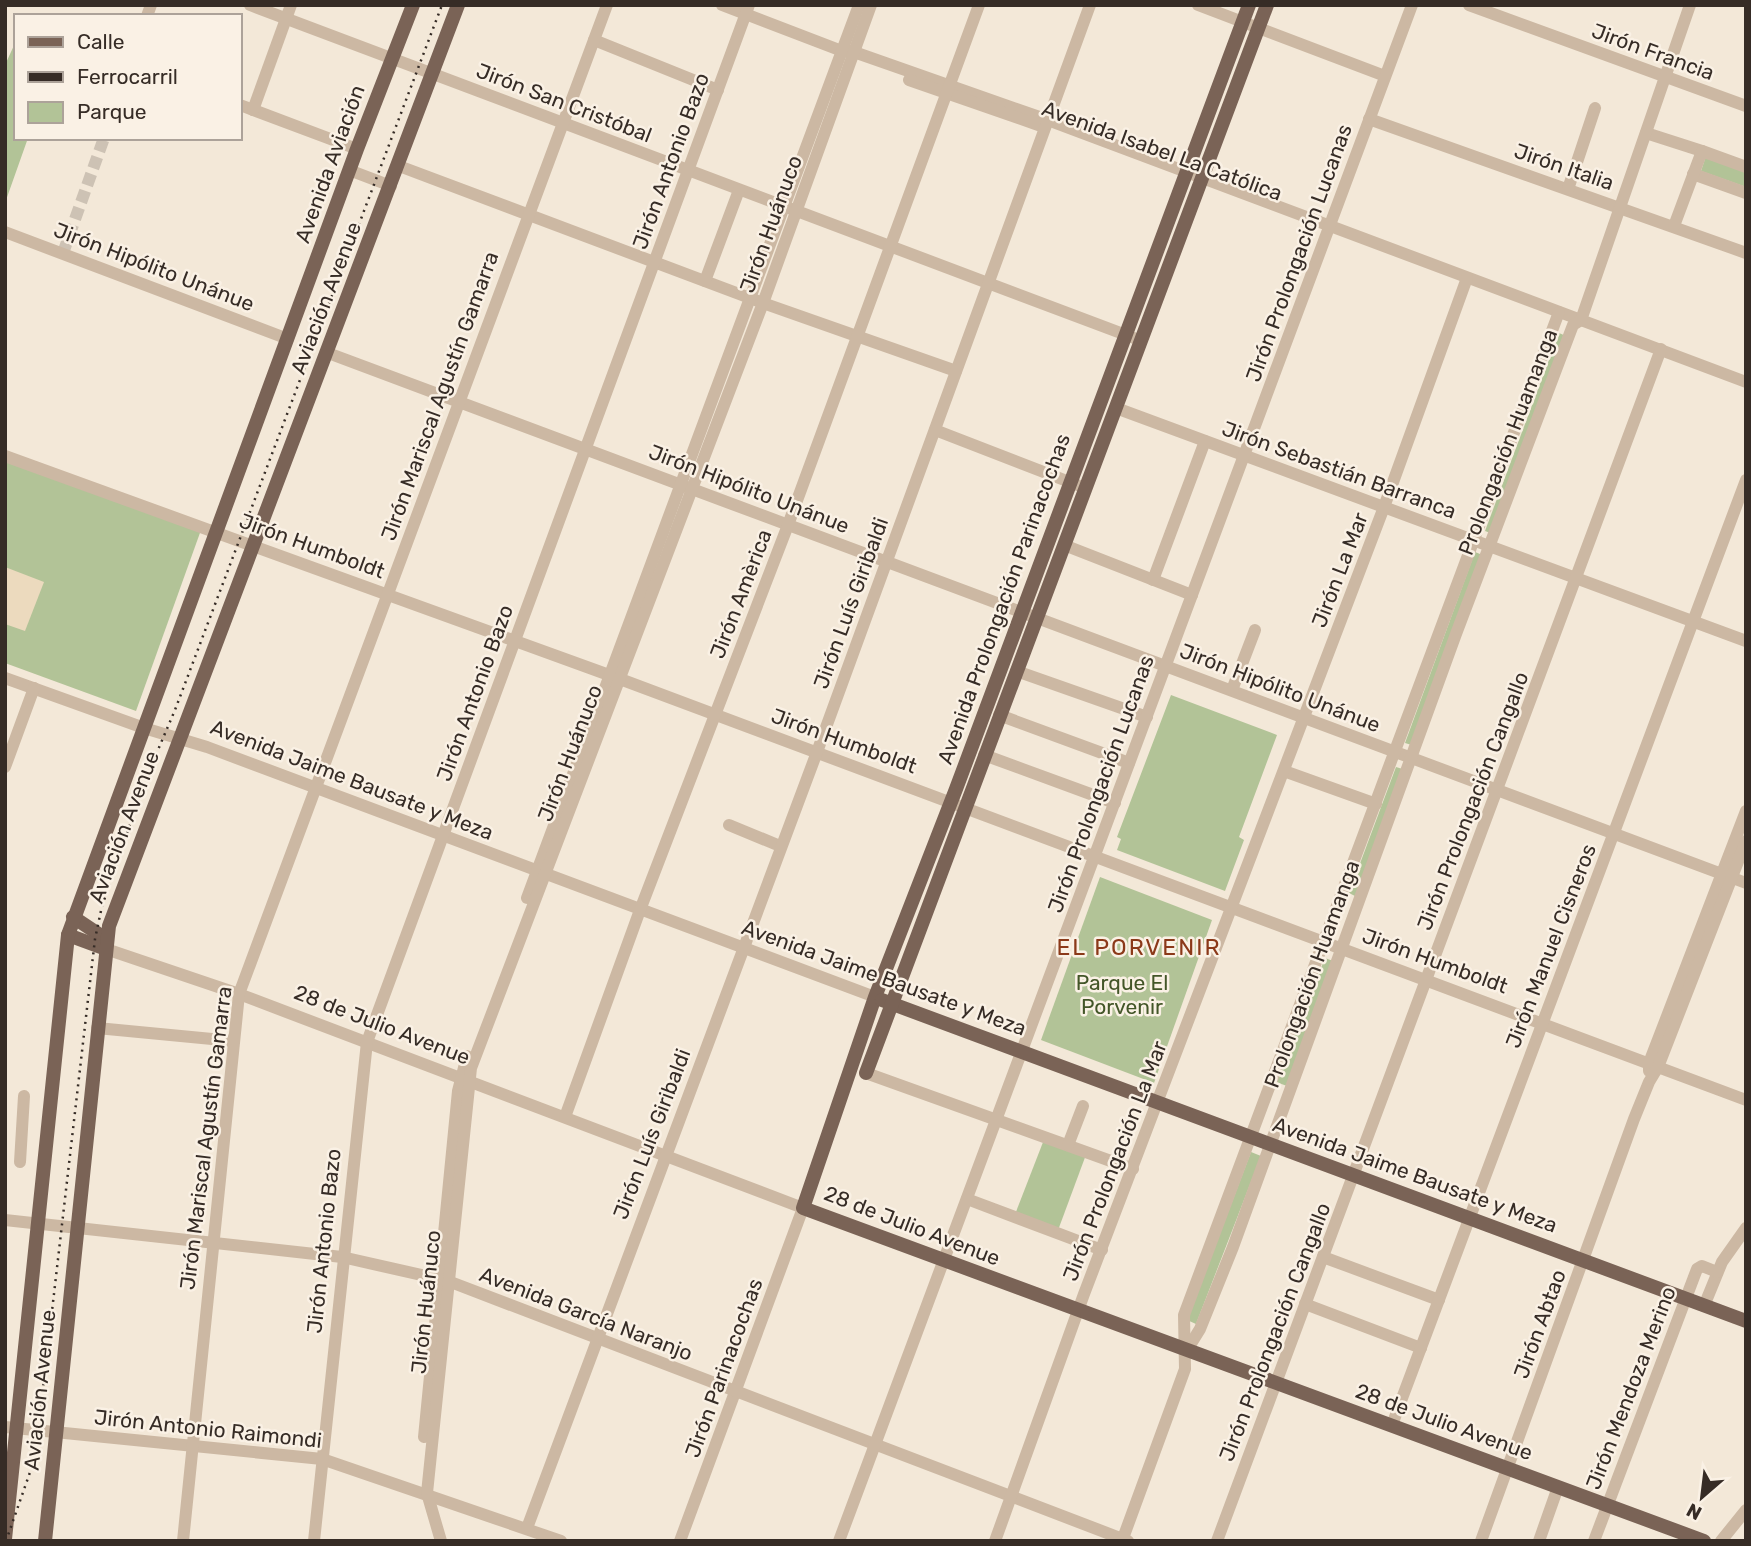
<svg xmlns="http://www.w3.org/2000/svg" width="1751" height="1546" font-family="Rubik,sans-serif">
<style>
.green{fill:#b2c397}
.plaza{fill:#ecdabe}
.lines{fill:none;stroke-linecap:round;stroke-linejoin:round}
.minor-tunnel{stroke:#cdc2b4;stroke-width:12;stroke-dasharray:12 6;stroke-linecap:butt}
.minor{stroke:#ccb8a3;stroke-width:12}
.major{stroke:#7a6356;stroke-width:14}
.rail{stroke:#362c26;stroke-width:2.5;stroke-dasharray:2 5;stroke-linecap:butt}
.labels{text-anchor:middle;stroke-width:5;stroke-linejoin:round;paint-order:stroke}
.street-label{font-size:21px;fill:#362c26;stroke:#faf1e5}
.park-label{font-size:21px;fill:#435628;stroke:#faf1e5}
.neighbourhood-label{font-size:23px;letter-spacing:2px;fill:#8b3919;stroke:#faf1e5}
</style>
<rect width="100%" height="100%" fill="#f3e8d8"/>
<g class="green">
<path d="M16 41V138H28L5 203V65Z"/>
<path d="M1706 156 1746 171V187L1701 171Z"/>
<path d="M1559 333 1566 336 1493 534 1485 531Z"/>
<path d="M5 460 201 530 136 711 5 663Z"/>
<path d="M1475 552 1485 556 1415 746 1405 743Z"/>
<path d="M1171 695 1277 735 1239 837 1244 840 1225 891 1117 850 1121 839 1117 837Z"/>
<path d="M1396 767 1406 770 1355 896 1349 893Z"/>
<path d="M1100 877 1212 920 1154 1083 1041 1040Z"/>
<path d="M1325 958 1336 962 1287 1086 1276 1082Z"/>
<path d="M1045 1137 1087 1152 1057 1233 1014 1217Z"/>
<path d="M1251 1152 1261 1156 1196 1324 1187 1320Z"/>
</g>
<path class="plaza" d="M5 567 44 582 25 631 5 624Z"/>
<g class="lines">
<path class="minor-tunnel" d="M63 253 104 138"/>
<g class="minor">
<path d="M250 5 1134 338"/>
<path d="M722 5 842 51 854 52 1048 120 1746 382"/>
<path d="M1198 5 1385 76"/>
<path d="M1469 5 1746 106"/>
<path d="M147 16 151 5"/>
<path d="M594 40 718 90"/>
<path d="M909 80 1044 127"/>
<path d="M240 105 357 149"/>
<path d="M253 110 291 5"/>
<path d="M1369 119 1746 253"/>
<path d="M1646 133 1702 151"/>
<path d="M399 166 763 303 956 371"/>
<path d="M349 170 391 186"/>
<path d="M1693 174 1746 193"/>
<path d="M1568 189 1595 108"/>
<path d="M1674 226 1702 151 1746 167"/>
<path d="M5 232 288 339"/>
<path d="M705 281 739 190"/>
<path d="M328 353 1746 883"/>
<path d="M1116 408 1746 641"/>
<path d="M935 430 1085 488"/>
<path d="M5 456 620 679 1746 1100"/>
<path d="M1064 545 1192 595"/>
<path d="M1153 580 1205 441"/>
<path d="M1016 671 1147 717"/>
<path d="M5 678 144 728 207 747 875 997"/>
<path d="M1232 690 1255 630"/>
<path d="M999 715 1129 763"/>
<path d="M984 755 1115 803"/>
<path d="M5 767 34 688"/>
<path d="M1284 771 1376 804"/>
<path d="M729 825 780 846"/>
<path d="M527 898 859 5"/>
<path d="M106 949 239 994 803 1208 680 1541"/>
<path d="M97 1028 233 1041"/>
<path d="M1649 1071V1063L1746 811"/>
<path d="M866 1073 1133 1169"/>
<path d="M565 1117 640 910 788 525 979 5"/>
<path d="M1068 1145 1083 1106"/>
<path d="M20 1162 24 1096"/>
<path d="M967 1199 1102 1250"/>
<path d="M5 1220 342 1257 448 1281 1128 1541"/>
<path d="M1323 1257 1439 1300"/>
<path d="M1305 1304 1421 1348"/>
<path d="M1704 1306 1722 1262 1746 1228"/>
<path d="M1187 1350 1200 1329 1233 1247 1456 634 1573 325 1581 320 1690 5"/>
<path d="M1392 1425 1746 480"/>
<path d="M5 1427 322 1459 561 1541"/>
<path d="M424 1437 458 1091 467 1056"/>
<path d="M527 1528 817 752 1090 5"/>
<path d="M183 1541 239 994 607 5"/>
<path d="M314 1541 367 1042 749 5"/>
<path d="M441 1541 427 1493 471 1068 763 303 871 5"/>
<path d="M839 1541 1412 5"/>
<path d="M995 1541 1084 1294 1384 507 1467 278"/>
<path d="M1122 1541 1185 1369 1184 1315 1559 312"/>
<path d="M1217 1541 1661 349"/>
<path d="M1481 1541 1634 1119 1649 1082 1658 1067 1746 841"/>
<path d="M1539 1541 1558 1487"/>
<path d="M1594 1541 1697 1269 1702 1266 1717 1272"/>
<path d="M1721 1541 1746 1510"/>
</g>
<g class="major">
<path d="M1249 5 956 789 875 997 803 1208 1704 1541"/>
<path d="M73 917 100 935 106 949"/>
<path d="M68 935 106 949"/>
<path d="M882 1000 1746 1321"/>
<path d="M866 1073 1267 5"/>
<path d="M5 1539 68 935 357 149 413 5"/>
<path d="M45 1541 109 926 458 5"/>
</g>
<path class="rail" d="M6 1541 35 1458 95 939 102 906 146 778 175 710 442 5"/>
</g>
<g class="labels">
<g class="street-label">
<text transform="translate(1653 52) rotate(20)" y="7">Jirón Francia</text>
<text transform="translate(564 103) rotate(21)" y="7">Jirón San Cristóbal</text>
<text transform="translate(1162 151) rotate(20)" y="7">Avenida Isabel La Católica</text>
<text transform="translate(671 161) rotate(-70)" y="7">Jirón Antonio Bazo</text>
<text transform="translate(330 164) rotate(-70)" y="7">Avenida Aviación</text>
<text transform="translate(1564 167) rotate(19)" y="7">Jirón Italia</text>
<text transform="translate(771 224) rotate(-70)" y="7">Jirón Huánuco</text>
<text transform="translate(1299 253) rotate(-70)" y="7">Jirón Prolongación Lucanas</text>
<text transform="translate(154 267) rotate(21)" y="7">Jirón Hipólito Unánue</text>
<text transform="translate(326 298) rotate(-69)" y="7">Aviación Avenue</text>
<text transform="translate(440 396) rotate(-70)" y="7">Jirón Mariscal Agustín Gamarra</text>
<text transform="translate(1508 442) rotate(-69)" y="7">Prolongación Huamanga</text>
<text transform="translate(1339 470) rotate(20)" y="7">Jirón Sebastián Barranca</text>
<text transform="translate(749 489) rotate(21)" y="7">Jirón Hipólito Unánue</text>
<text transform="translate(312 546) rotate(20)" y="7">Jirón Humboldt</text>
<text transform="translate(1340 570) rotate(-69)" y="7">Jirón La Mar</text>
<text transform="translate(741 594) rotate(-69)" y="7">Jirón Amèrica</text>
<text transform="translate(1004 599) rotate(-70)" y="7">Avenida Prolongación Parinacochas</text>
<text transform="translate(851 603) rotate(-70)" y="7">Jirón Luís Giribaldi</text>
<text transform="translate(1280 688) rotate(21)" y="7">Jirón Hipólito Unánue</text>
<text transform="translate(475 693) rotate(-70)" y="7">Jirón Antonio Bazo</text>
<text transform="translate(844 741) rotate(20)" y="7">Jirón Humboldt</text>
<text transform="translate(570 753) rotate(-69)" y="7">Jirón Huánuco</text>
<text transform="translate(352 780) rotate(21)" y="7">Avenida Jaime Bausate y Meza</text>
<text transform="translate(1101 784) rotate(-70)" y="7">Jirón Prolongación Lucanas</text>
<text transform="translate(1473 801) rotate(-69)" y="7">Jirón Prolongación Cangallo</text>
<text transform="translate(124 827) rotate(-69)" y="7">Aviación Avenue</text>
<text transform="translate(1551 946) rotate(-69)" y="7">Jirón Manuel Cisneros</text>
<text transform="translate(1435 961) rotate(20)" y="7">Jirón Humboldt</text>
<text transform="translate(1312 974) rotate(-70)" y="7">Prolongación Huamanga</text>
<text transform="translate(884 978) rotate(20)" y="7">Avenida Jaime Bausate y Meza</text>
<text transform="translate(382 1025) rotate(21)" y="7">28 de Julio Avenue</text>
<text transform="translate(652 1134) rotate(-69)" y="7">Jirón Luís Giribaldi</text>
<text transform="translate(206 1138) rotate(-83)" y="7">Jirón Mariscal Agustín Gamarra</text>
<text transform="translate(1115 1161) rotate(-69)" y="7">Jirón Prolongación La Mar</text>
<text transform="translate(1415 1175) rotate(20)" y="7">Avenida Jaime Bausate y Meza</text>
<text transform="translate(912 1226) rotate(21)" y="7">28 de Julio Avenue</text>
<text transform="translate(324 1241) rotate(-84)" y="7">Jirón Antonio Bazo</text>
<text transform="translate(426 1302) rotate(-84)" y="7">Jirón Huánuco</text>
<text transform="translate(586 1314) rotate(21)" y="7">Avenida García Naranjo</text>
<text transform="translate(1540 1324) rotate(-70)" y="7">Jirón Abtao</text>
<text transform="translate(1275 1332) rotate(-69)" y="7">Jirón Prolongación Cangallo</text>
<text transform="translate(724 1368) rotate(-70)" y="7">Jirón Parinacochas</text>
<text transform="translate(1631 1388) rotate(-69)" y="7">Jirón Mendoza Merino</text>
<text transform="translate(40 1390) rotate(-84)" y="7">Aviación Avenue</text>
<text transform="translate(1444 1422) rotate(20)" y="7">28 de Julio Avenue</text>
<text transform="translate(208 1429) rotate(6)" y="7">Jirón Antonio Raimondi</text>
</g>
<g class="park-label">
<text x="1122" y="990">Parque El<tspan x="1122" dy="24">Porvenir</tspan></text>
</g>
<g class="neighbourhood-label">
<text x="1139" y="955">EL PORVENIR</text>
</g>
</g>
<rect width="1751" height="1546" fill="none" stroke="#362c26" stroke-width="14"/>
<rect x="14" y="14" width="228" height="126" fill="#faf1e5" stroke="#aca299" stroke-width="2"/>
<rect x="28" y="37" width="35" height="10" fill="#7a6356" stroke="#aca299" stroke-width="2"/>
<text x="77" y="49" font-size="21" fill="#362c26">Calle</text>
<rect x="28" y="72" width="35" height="10" fill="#362c26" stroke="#aca299" stroke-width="2"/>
<text x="77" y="84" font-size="21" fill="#362c26">Ferrocarril</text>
<rect x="28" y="102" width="35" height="21" fill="#b2c397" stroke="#aca299" stroke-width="2"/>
<text x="77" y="119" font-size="21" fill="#362c26">Parque</text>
<g transform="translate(1702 1497) rotate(208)" stroke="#faf1e5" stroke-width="5" paint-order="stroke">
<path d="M0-5L12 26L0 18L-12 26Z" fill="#362c26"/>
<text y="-10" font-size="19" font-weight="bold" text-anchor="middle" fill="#362c26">N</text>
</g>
</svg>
